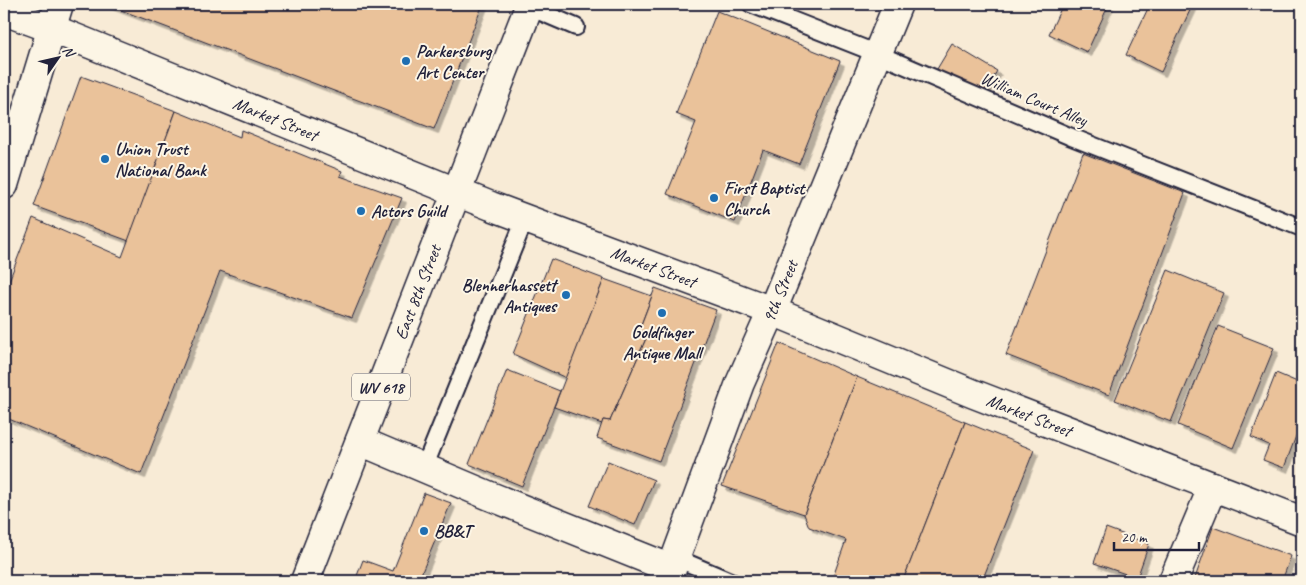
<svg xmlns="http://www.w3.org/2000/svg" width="1306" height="585" font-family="Caveat,sans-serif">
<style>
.building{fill:#eac29a;stroke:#22223b;filter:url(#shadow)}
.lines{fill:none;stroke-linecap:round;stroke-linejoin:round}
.service-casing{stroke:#22223b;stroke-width:20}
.minor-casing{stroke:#22223b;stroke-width:31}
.tertiary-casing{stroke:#22223b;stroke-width:31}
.primary-casing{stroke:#22223b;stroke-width:31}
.service{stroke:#fcf5e5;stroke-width:16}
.minor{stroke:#fcf5e5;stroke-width:28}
.tertiary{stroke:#fcf5e5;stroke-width:28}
.primary{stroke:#fcf5e5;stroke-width:28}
.poi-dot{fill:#1f6fb2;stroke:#fcf5e5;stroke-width:2}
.labels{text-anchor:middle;stroke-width:4;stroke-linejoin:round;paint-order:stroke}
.shield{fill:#fcf5e5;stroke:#63616e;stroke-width:1}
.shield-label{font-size:16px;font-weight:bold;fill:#22223b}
.poi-label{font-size:18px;font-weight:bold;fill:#22223b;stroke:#fcf5e5;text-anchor:start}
.street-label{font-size:18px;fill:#22223b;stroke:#fcf5e5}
</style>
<defs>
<filter id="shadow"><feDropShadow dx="4.5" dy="4.5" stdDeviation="0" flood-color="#0004"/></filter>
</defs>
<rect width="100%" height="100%" fill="#f8ebd6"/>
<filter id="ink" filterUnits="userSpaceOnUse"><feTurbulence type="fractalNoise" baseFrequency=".02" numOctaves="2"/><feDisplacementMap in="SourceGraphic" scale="10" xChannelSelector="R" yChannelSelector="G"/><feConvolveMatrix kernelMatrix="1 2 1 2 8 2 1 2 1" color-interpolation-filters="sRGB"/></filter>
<g filter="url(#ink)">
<g class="building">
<path d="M105 4H483L434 129Z"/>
<path d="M1063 4H1109L1087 52 1049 34Z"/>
<path d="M1150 4H1193L1161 72 1126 55Z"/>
<path d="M717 11 840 61 799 164 763 150 735 222 667 194 696 122 676 114Z"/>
<path d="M952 44 997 71 982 96 937 69Z"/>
<path d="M81 76 176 111 129 241 34 206Z"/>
<path d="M176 111 240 137 241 130 342 171 340 176 402 198 352 318 220 271 141 474 4 417V294L33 218 122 257Z"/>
<path d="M1083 153 1185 193 1109 395 1006 355Z"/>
<path d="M551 259 604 279 566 378 513 354Z"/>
<path d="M1168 270 1224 293 1171 422 1115 400Z"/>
<path d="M604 279 652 296 639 330 648 334 610 421 603 420 602 424 554 407Z"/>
<path d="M655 288 716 310 659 461 597 438 603 420 610 421 648 334 639 330Z"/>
<path d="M1218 326 1274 348 1233 448 1178 425Z"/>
<path d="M779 343 857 377 804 514 722 486Z"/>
<path d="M507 370 560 391 522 486 469 464Z"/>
<path d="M1276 373 1302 384V420L1284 468 1263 460 1269 445 1251 437Z"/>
<path d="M857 377 965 422 903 581H842L833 577 846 540 809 527 804 514Z"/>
<path d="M965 422 1034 450 982 581H913L904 578Z"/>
<path d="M608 461 654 480 635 525 589 506Z"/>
<path d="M424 493 451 503 419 579 425 581H355L363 560 393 571Z"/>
<path d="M1213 527 1291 556 1282 581H1194Z"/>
<path d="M1106 528 1149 544 1137 578 1094 563Z"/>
<path d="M1073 574 1092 581H1070Z"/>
</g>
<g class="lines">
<g class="service-casing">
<g id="service">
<path d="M751 4 878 54 1069 136 1302 228"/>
<path d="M529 7 576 27"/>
<path d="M424 468 525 219"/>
<path d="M676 558 730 581"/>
</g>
</g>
<g class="minor-casing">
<g id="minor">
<path d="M360 441 490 496 672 569"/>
<path id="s1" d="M667 581 740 383 772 311 898 4"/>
<path d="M1173 581 1213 486"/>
</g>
</g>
<g class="tertiary-casing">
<g id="tertiary">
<path id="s2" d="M4 11 53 29 491 206 772 311 974 394 1302 521"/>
</g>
</g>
<g class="primary-casing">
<g id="primary">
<path d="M4 185 59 4"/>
<path id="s3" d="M305 581 530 4"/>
</g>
</g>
<use href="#service" class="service"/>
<use href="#minor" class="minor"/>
<use href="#tertiary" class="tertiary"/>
<use href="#primary" class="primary"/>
</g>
</g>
<g class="poi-dot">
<circle cx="406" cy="61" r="5"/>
<circle cx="105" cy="159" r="5"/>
<circle cx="714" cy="198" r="5"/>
<circle cx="361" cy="211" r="5"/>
<circle cx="566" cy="295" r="5"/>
<circle cx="662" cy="313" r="5"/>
<circle cx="424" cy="531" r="5"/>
</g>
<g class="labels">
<rect class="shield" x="352" y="373.5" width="58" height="27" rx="4"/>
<g class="shield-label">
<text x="381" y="393">WV 618</text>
</g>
<g class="poi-label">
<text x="416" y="57">Parkersburg<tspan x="416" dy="21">Art Center</tspan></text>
<text x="115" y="155">Union Trust<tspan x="115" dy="21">National Bank</tspan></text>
<text x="724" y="194">First Baptist<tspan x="724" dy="21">Church</tspan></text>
<text x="371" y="217">Actors Guild</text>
<text x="556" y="291" text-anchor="end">Blennerhassett<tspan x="556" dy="21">Antiques</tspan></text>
<text x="662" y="338" text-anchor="middle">Goldfinger<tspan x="662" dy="21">Antique Mall</tspan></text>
<text x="434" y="537">BB&amp;T</text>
</g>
<g class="street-label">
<text transform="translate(1034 99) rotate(23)" y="6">William Court Alley</text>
<text dy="6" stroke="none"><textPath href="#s2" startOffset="292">Market Street</textPath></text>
<text dy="6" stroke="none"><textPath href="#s2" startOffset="698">Market Street</textPath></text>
<text dy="6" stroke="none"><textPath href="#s1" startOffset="311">9th Street</textPath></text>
<text dy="6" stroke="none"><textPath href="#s3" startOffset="310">East 8th Street</textPath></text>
<text dy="6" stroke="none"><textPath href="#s2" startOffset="1102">Market Street</textPath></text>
</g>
</g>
<rect width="1306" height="585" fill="none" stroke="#fcf5e5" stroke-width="20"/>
<rect x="10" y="10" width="1286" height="565" fill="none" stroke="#22223b" stroke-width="2" filter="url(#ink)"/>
<g transform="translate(58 58) rotate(56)" stroke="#fcf5e5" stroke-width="4" paint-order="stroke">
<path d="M0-4L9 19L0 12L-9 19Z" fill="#22223b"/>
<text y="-8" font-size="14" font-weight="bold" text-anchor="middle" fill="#22223b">N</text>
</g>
<path d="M1114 542v8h85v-8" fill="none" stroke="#22223b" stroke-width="2.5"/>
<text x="1121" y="542" font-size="15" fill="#22223b" stroke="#fcf5e5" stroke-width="4" paint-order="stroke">20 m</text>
</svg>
